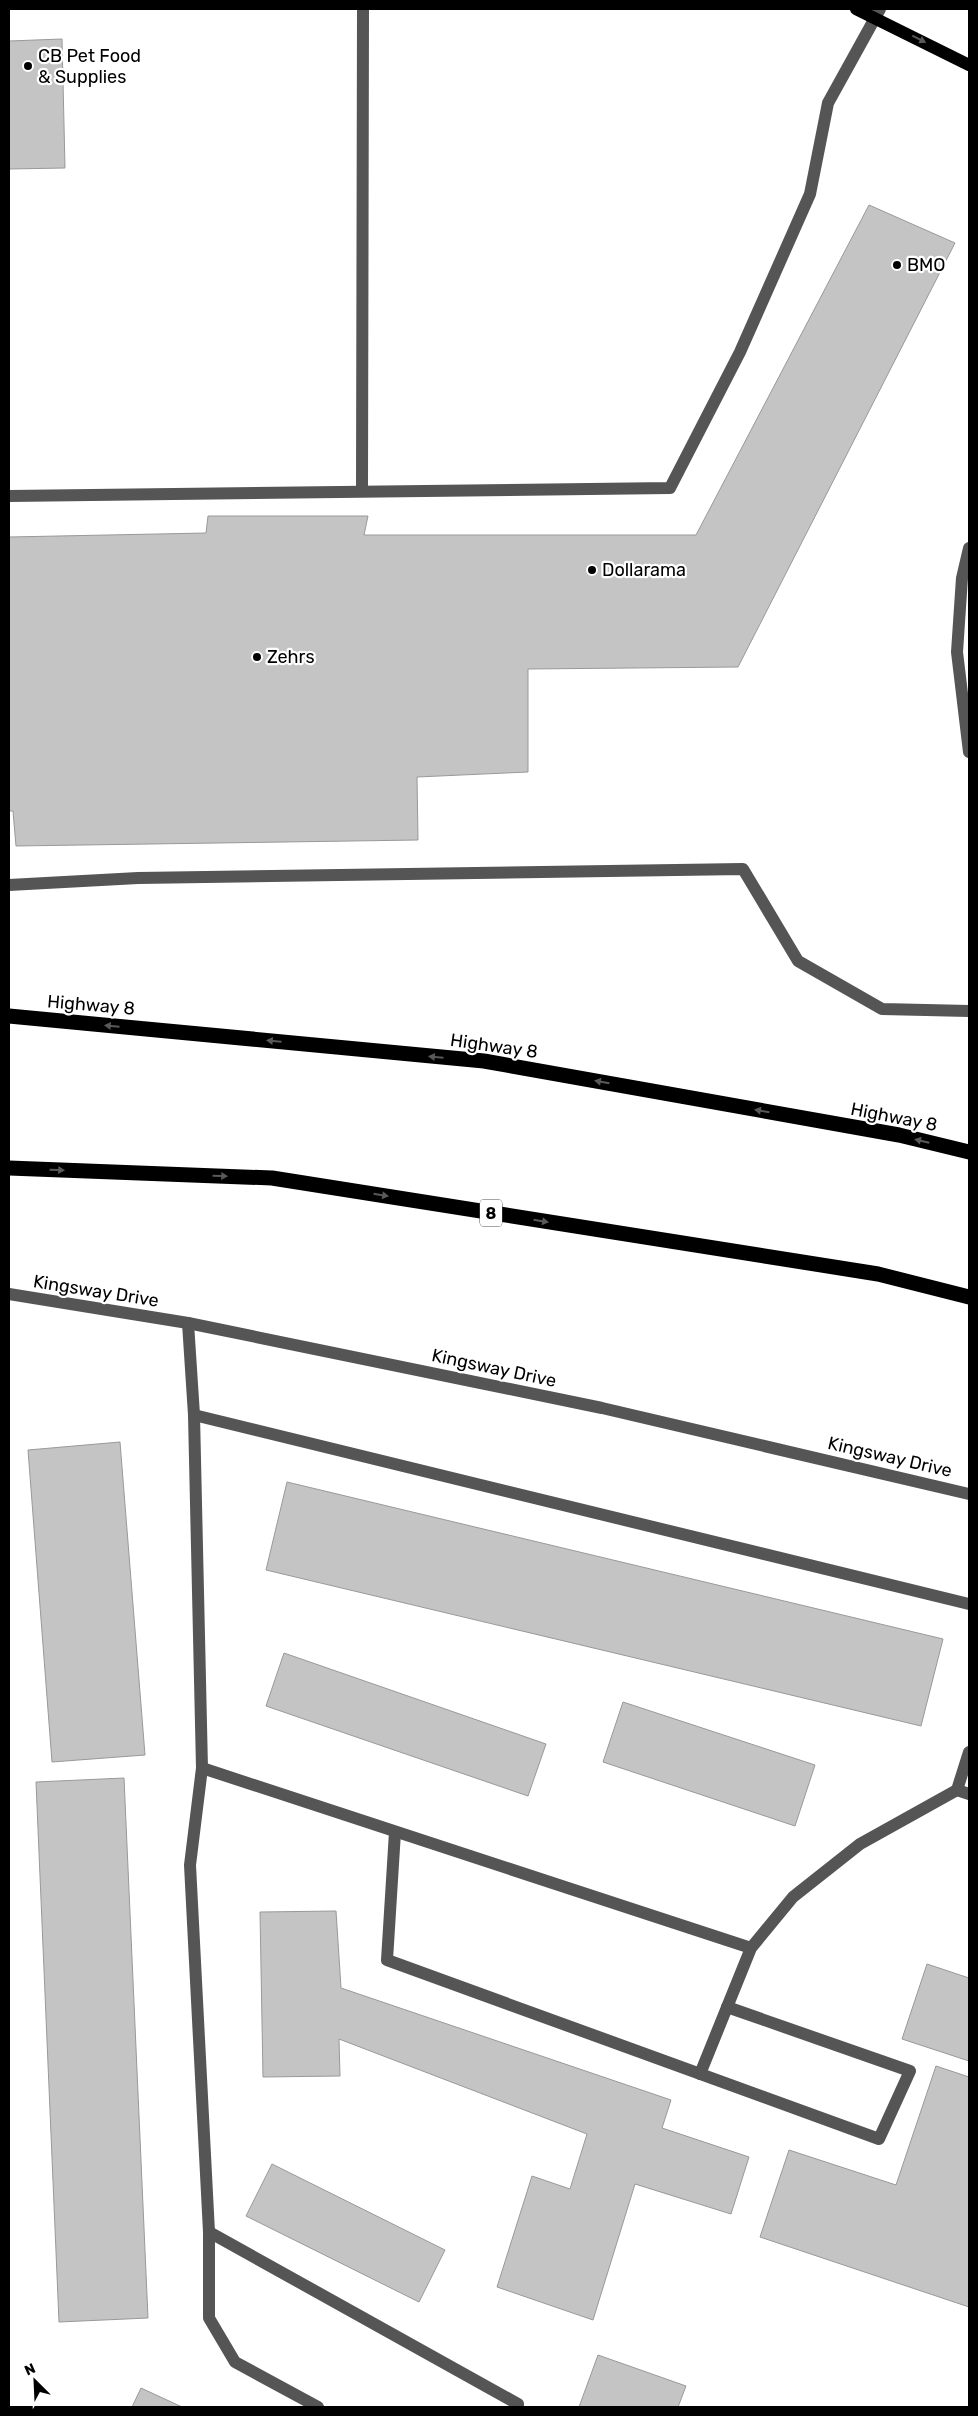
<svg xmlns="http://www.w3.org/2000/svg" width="978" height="2416" font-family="Rubik,sans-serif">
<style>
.building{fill:#c4c4c4;stroke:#999}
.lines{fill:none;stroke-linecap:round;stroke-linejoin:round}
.minor{stroke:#555;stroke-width:12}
.major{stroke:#000;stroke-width:12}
.highway{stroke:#000;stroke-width:15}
.oneway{fill:#595959}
.poi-dot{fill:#000;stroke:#fff;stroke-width:2}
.labels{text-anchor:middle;stroke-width:4.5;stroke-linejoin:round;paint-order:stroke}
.shield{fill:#fff;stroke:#4c4c4c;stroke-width:1}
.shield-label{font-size:16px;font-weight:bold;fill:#000}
.poi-label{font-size:18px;fill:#000;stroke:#fff;text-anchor:start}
.street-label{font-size:18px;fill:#000;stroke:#fff}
</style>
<rect width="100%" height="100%" fill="#fff"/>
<g class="building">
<path d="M62 39 65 168 9 169V41Z"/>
<path d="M869 205 955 243 738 667 528 669V772L417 777 418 840 16 846 13 811H9V537L206 533 208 516H368L364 535H696Z"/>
<path d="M120 1442 145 1755 52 1762 28 1450Z"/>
<path d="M287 1482 943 1639 921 1726 266 1570Z"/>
<path d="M284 1653 546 1744 528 1796 266 1706Z"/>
<path d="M623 1702 815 1765 795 1826 603 1762Z"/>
<path d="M124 1778 148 2318 59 2322 36 1782Z"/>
<path d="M336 1911 341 1988 671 2100 662 2128 749 2157 731 2214 635 2184 593 2320 497 2287 532 2176 570 2189 587 2134 339 2039 340 2076 263 2077 260 1912Z"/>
<path d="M927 1964 969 1978V2061L902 2039Z"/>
<path d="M936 2066 969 2077V2307L760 2237 789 2150 896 2185Z"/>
<path d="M272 2164 445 2250 419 2302 246 2216Z"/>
<path d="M598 2355 686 2386 678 2407H579Z"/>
<path d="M141 2388 182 2407H132Z"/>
</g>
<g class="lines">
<g class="minor">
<path d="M362 491 363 9"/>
<path d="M9 496 670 488 740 352 810 194 828 103 880 9"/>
<path d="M969 548 962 578 957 652 969 752"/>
<path d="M9 885 138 878 743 869 798 961 882 1009 969 1011"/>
<path d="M9 1294 188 1323 602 1408 969 1494"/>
<path d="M188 1323 194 1415 202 1768 190 1865 209 2232V2318L235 2362 318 2407"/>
<path d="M194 1415 969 1604"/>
<path d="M202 1768 751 1948"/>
<path d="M957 1790 969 1794"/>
<path d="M395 1832 387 1960 879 2139 910 2071 727 2007"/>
<path d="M700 2074 751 1948 793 1897 860 1844 957 1790 969 1752"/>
<path d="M209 2232 518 2404V2407"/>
</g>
<path class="major" d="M856 9 969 65"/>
<g class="highway">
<path d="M9 1016 484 1061 899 1135 969 1152"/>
<path d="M9 1168 272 1178 878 1274 969 1297"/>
</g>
</g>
<defs><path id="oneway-solid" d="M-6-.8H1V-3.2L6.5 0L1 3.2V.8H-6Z" transform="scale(1.25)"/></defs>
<g class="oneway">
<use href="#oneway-solid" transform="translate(919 39) rotate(27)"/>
<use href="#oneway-solid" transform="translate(112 1026) rotate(-175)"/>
<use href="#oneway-solid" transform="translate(274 1041) rotate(-175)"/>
<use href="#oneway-solid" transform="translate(436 1057) rotate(-175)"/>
<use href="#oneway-solid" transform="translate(602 1082) rotate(-170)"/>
<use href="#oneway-solid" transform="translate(762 1111) rotate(-170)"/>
<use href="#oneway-solid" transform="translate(922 1141) rotate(-167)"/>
<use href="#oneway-solid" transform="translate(57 1170) rotate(2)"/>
<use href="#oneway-solid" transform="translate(220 1176) rotate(2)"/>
<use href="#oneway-solid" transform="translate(381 1195) rotate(9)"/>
<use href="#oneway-solid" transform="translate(541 1221) rotate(9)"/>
</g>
<g class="poi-dot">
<circle cx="28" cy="66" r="5"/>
<circle cx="897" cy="265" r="5"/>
<circle cx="592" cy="570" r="5"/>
<circle cx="257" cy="657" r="5"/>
</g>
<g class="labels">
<rect class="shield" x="480" y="1199.5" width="22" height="27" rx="4"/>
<g class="shield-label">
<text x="491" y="1219">8</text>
</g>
<g class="poi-label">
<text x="38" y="62">CB Pet Food<tspan x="38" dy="21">&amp; Supplies</tspan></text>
<text x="907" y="271">BMO</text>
<text x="602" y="576">Dollarama</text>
<text x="267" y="663">Zehrs</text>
</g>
<g class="street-label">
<text transform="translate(91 1005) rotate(5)" y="6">Highway 8</text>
<text transform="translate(494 1046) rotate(8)" y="6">Highway 8</text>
<text transform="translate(894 1117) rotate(11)" y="6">Highway 8</text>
<text transform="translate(96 1291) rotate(9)" y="6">Kingsway Drive</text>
<text transform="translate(494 1368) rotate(12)" y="6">Kingsway Drive</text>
<text transform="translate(890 1457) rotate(13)" y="6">Kingsway Drive</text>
</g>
</g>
<rect width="978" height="2416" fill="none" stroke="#000000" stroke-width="20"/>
<g transform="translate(35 2381) rotate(336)" stroke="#ffffff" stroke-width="4" paint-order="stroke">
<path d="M0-4L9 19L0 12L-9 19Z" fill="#000000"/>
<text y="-8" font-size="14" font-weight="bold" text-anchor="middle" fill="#000000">N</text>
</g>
</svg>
